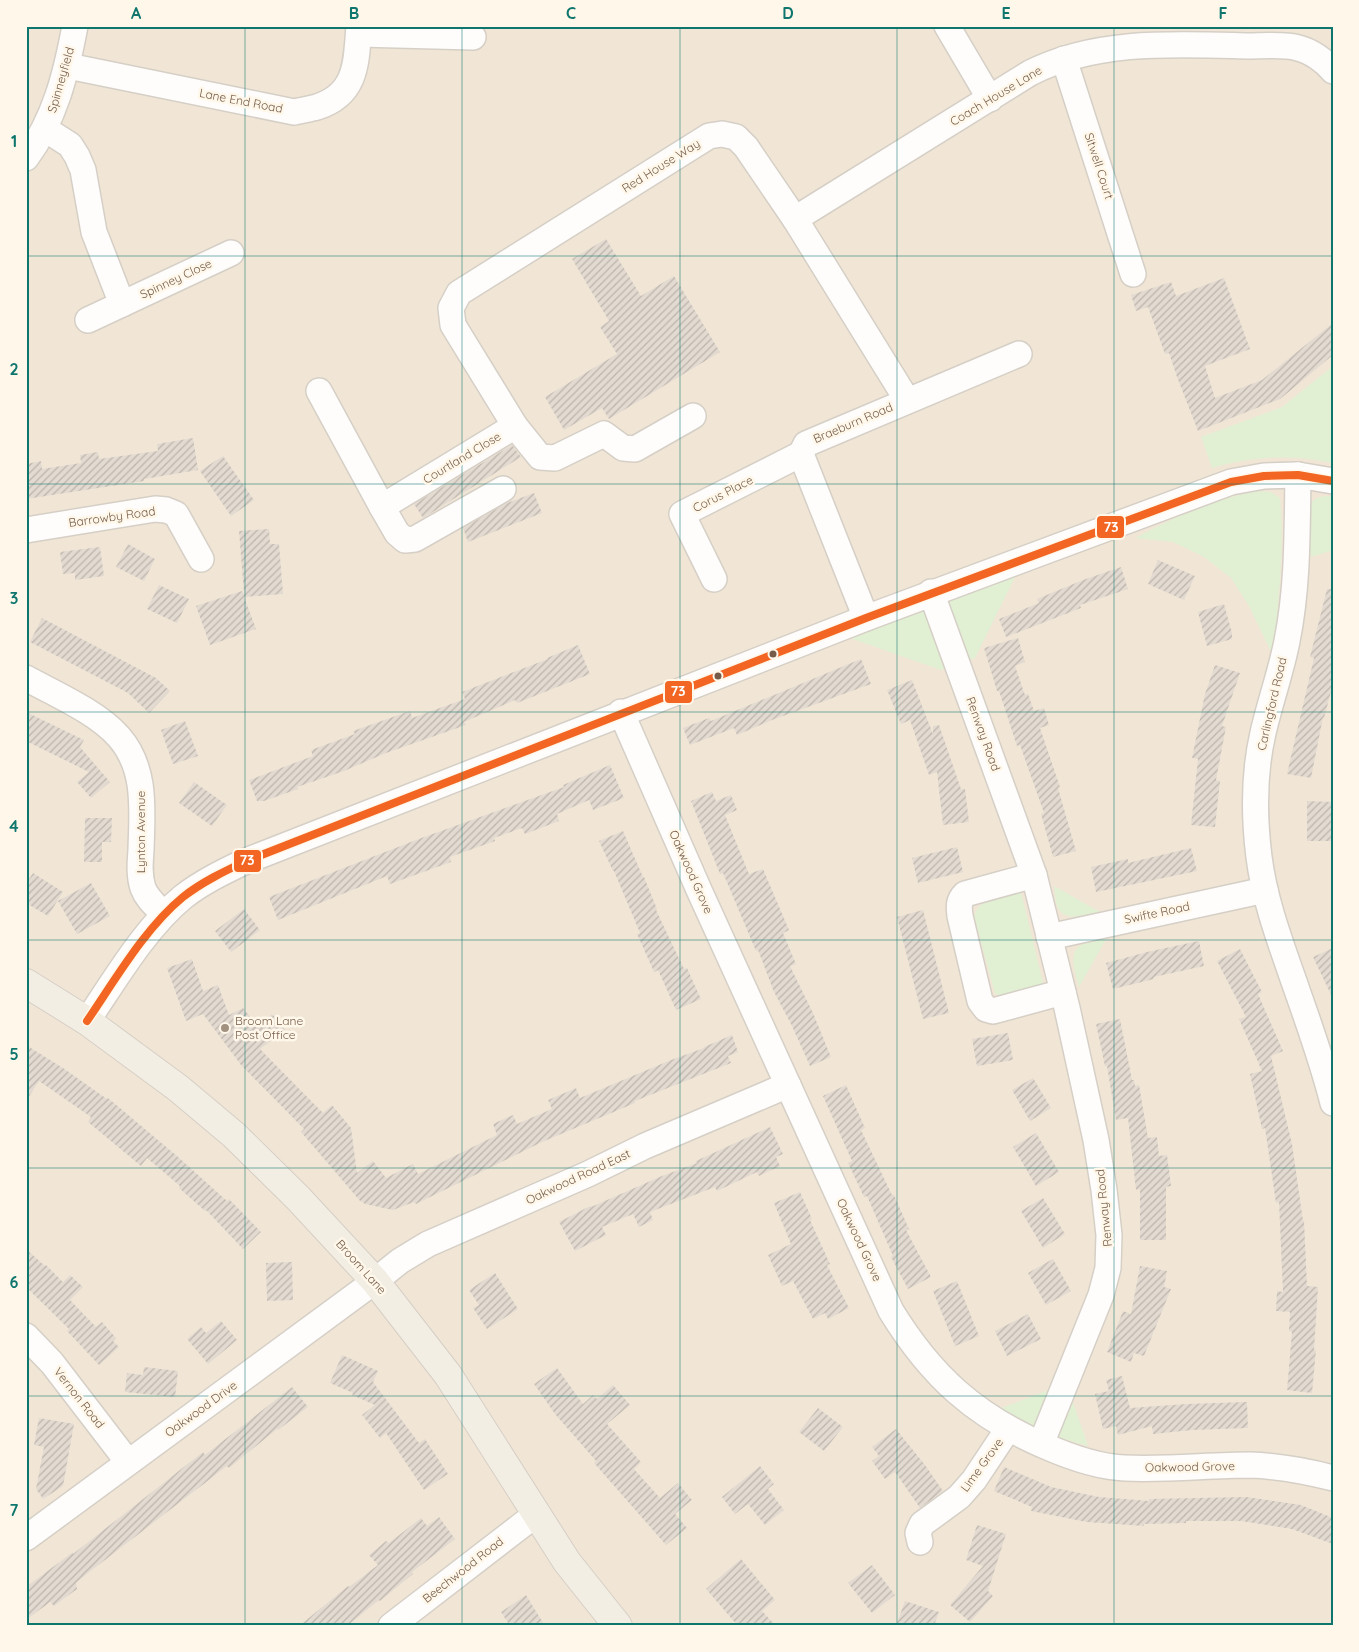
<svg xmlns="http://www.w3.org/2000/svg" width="1359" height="1652" font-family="Quicksand,sans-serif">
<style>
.residential{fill:#f1e6d6}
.grass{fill:#e1efd3}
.building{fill:url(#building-hatch)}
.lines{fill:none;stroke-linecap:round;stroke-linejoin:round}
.minor-casing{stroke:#d5cfc6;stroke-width:28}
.major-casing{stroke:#d6cec5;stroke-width:30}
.minor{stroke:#fefdfc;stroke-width:25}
.major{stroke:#f2eee4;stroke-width:28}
.bus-1-casing{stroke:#fff8ea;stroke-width:11}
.bus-1{stroke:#f26522;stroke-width:8}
.grid{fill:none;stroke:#0f766e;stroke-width:1;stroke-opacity:0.55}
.bus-dot{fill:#765c48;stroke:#fff8ea;stroke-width:2}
.poi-dot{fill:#a39180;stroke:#fff8ea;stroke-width:2}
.labels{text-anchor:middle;stroke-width:5;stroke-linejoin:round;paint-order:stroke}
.street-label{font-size:12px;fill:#765c48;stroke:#fff8ea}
.poi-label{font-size:12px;fill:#765c48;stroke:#fff8ea;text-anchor:start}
.line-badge{stroke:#fff8ea;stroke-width:2}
.badge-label{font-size:14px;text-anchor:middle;font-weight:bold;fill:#fff}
.neatline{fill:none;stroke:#0f766e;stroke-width:2}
.grid-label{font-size:16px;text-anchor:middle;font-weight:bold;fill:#0f766e}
</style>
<defs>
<pattern id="building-hatch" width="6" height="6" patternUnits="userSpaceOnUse" patternTransform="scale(1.25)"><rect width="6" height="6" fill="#e3dbd1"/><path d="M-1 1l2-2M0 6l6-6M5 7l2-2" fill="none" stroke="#bdb5ac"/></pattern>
</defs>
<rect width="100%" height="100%" fill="#f7f3e9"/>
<rect class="residential" x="26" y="26" width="1307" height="1600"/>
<g class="grass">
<path d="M1333 366V463C1293 454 1251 456 1212 468L1201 437 1282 407Z"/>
<path d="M1258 491 1271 492 1280 498C1285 551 1278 604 1273 656L1249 606 1231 578 1204 557 1173 542 1135 538C1174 517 1214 499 1258 491Z"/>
<path d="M1328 496H1333V550L1311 557C1310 544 1304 509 1313 501 1317 497 1323 496 1328 496Z"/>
<path d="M1017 573 975 658 941 670 847 637Z"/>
<path d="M1054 886 1100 912C1087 915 1063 923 1057 906 1055 900 1055 892 1054 886Z"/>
<path d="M1021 892 1043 983 1041 988 1000 997 995 993 974 917 977 909 983 903Z"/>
<path d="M1106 939 1079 987C1076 974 1066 952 1083 944 1090 941 1099 941 1106 939Z"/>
<path d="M1049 1390 1073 1402 1088 1446C1058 1438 1027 1426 1001 1408Z"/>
</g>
<g class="building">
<path d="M606 239 641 296 674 276 720 352 609 419 602 408 564 430 545 397 617 354 600 327 609 321 572 259Z"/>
<path d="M1224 278 1250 349 1205 366 1215 398 1262 380 1333 323V355L1280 399 1198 431 1177 377 1169 353 1165 354 1148 307 1136 311 1131 295 1171 282 1176 296Z"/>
<path d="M193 438 198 470 144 479V481L26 499V464L41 461 42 469 81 463 80 455 98 452 99 459 158 451 157 444Z"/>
<path d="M512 445 521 457 423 518 414 504Z"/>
<path d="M223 456 254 500 231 516 200 471Z"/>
<path d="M534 493 542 513 468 542 463 528 505 504Z"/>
<path d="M269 529 270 544H279L283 594 244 597 256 629 210 645 196 606 242 591 244 594 239 531Z"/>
<path d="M128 544 155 559 144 581 116 567Z"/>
<path d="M100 547 104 576 75 580V573L63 574 60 552Z"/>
<path d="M1158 560 1195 576 1184 600 1148 584Z"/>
<path d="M1121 567 1128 589 1080 605 1081 608 1006 637 999 619 1039 603 1037 599 1083 580Z"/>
<path d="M159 585 189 599 177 623 147 609Z"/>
<path d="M1327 589H1333V684L1324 718 1323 717 1311 778 1287 774 1314 658 1310 657Z"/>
<path d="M1224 604 1232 633V639L1207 646 1198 612Z"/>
<path d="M42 618 156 678 170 691 149 713 128 693 30 642Z"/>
<path d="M1018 638 1025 662 1015 666 1025 695 1028 694 1034 711 1044 708 1049 725 1040 728 1060 787 1058 788 1076 851 1053 857 1041 814 1044 813 1020 745 1017 746 999 691H997L984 648Z"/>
<path d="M578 645 590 674 517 703 515 700 464 722 466 725 386 753 344 771 297 787 298 789 264 801H257L249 780 313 756 311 750 355 734 353 731 410 711 412 718 465 699 462 692 548 659 547 658Z"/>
<path d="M861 659 871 684 772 720 737 735 734 728 690 745 683 728 709 718 711 721Z"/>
<path d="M1215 665 1240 673 1222 726 1226 727 1216 780 1220 781 1215 827 1191 825 1198 759 1192 758 1205 694Z"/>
<path d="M912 680 933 734V726L939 725 961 789H965L969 822 943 825 937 772 929 775 910 720 901 724 887 690Z"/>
<path d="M26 712 84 740 80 747 110 782 91 798 77 782 89 772 26 741Z"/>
<path d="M185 721 198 756 173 764 161 730Z"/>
<path d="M610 765 624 798 593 810 589 800 557 814 559 821 525 834 522 828 494 838 495 841 450 857 451 862 390 884 387 876 278 920 269 897 416 840 564 787 563 785Z"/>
<path d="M194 782 227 805 212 826 179 803Z"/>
<path d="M712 792 716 801 731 795 737 810 725 815 749 874 763 869 789 930 783 933 796 964 790 966 813 1013 831 1057 810 1066 791 1024 774 992 758 950 756 951 723 873 720 874 691 801Z"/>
<path d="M1307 801 1333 802 1332 841H1307Z"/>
<path d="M85 818H112L111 842H102V862H84Z"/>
<path d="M623 831 643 877H644L657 909 656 910 684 969 687 968 701 999 676 1010 658 970 654 972 637 934 640 933 614 871H613L599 841Z"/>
<path d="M957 847 963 872 918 883 912 858Z"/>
<path d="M1191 848 1197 871 1096 892 1091 867 1128 859V863Z"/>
<path d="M33 873 63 892 48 916 26 903V884Z"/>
<path d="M91 883 110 916 77 934 58 901Z"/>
<path d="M244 909 260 930 231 952 215 931Z"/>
<path d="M923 910 949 1013 923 1019 897 917Z"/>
<path d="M1199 941 1204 966 1154 977V979L1113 989 1106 963 1147 952Z"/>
<path d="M1333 948V999L1313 957Z"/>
<path d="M1240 949 1262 992 1258 994 1283 1051 1271 1056 1292 1144 1303 1221H1304L1307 1286 1318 1287 1314 1350H1316L1312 1393 1287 1390 1292 1332 1289 1331 1290 1312 1276 1311 1277 1291 1283 1292 1279 1202 1276 1203 1265 1128 1262 1129 1250 1074 1262 1071 1239 1019 1246 1017 1217 961Z"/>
<path d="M192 959 203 991 218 985 229 1015 243 1008 257 1025 272 1014 285 1030 260 1049 323 1113 332 1105 351 1128 357 1173 373 1161 386 1178 413 1164 418 1174 497 1135 493 1124 513 1115 517 1124 552 1109 548 1100 576 1088 580 1098 671 1060 704 1048V1047L732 1035 738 1052 728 1056 731 1063 635 1101V1103L542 1142 416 1204 414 1202 393 1210 365 1204 361 1201V1202L301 1132 304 1129 241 1065 203 1014 186 1021 167 968Z"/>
<path d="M1120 1019 1132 1080H1134L1135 1086 1139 1085 1148 1138 1157 1137 1159 1156 1167 1155 1171 1186 1166 1187V1240H1140V1189L1136 1190 1128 1118 1116 1120 1107 1066H1105L1096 1024Z"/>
<path d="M1008 1033 1013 1060 977 1066 972 1039Z"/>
<path d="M26 1045 63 1068 107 1099 108 1098 177 1156 227 1201 229 1199 261 1232 243 1249 206 1210 205 1211 179 1188 180 1186 147 1158 141 1166 88 1122 91 1117 39 1081 26 1101Z"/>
<path d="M1033 1078 1051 1108 1030 1121 1012 1090Z"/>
<path d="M846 1085 865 1128 861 1130 892 1195H894L909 1229 906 1230 931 1277 908 1289 891 1257 893 1256 867 1196 864 1197 848 1163 852 1161 823 1096Z"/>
<path d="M770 1127 783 1154 776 1157 780 1166 759 1176 757 1172 717 1191 715 1187 650 1212 653 1220 639 1227 633 1214 602 1227 606 1235 575 1251 559 1222 590 1206 591 1207 662 1176 697 1163 696 1161Z"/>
<path d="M1036 1133 1059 1172 1036 1186 1013 1147Z"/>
<path d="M800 1192 812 1219 810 1220 830 1264 827 1265 849 1308 828 1319 825 1313 813 1319 793 1281 782 1286 768 1255 791 1244 774 1203Z"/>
<path d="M1043 1198 1065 1234 1043 1248 1021 1211Z"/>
<path d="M26 1249 45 1266 46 1265 63 1282 70 1275 83 1287 70 1300 96 1327 102 1322 116 1338 113 1341 119 1347 99 1365 67 1331 69 1329 26 1287Z"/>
<path d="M1053 1259 1071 1291 1046 1305 1028 1273Z"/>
<path d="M292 1262 293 1300 267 1301 266 1263Z"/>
<path d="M1140 1266 1167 1271 1164 1287 1171 1289 1144 1356 1134 1353 1131 1362 1107 1352 1123 1311 1131 1314Z"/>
<path d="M495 1273 518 1309 487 1329 473 1308 479 1305 469 1290Z"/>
<path d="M957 1281 979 1336 955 1346 933 1291Z"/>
<path d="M1028 1314 1041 1339 1007 1356 995 1331Z"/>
<path d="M221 1321 237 1340 208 1364 187 1339 201 1327 206 1333Z"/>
<path d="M342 1355 378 1371 373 1382 419 1443 425 1439 448 1474 424 1490 386 1433 380 1438 362 1415 375 1405 352 1395 353 1393 330 1383Z"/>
<path d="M144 1367 178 1371 175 1397 125 1392 127 1373 143 1375Z"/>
<path d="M557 1368 583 1404 593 1395 597 1399 613 1385 630 1405 607 1424 641 1462 634 1469 660 1498 678 1483 692 1500 675 1514 687 1528 666 1545 594 1463 596 1461 555 1414 534 1384Z"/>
<path d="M1122 1376 1130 1408 1187 1404 1247 1402 1248 1428 1192 1430 1153 1434 1152 1426 1118 1435 1116 1426 1103 1429 1095 1394 1109 1391 1106 1380Z"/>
<path d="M292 1387 308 1407 278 1430 277 1429 229 1468 227 1466 88 1573 76 1583 77 1589 54 1606 50 1602 26 1620V1587L73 1552V1554L203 1452 205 1455Z"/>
<path d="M818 1408 843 1427 824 1451 799 1432Z"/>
<path d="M39 1418 74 1424 63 1486 43 1499 36 1489 44 1447 34 1445Z"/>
<path d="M896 1429 925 1465 943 1491 920 1508 895 1472 885 1479 872 1461 879 1456 872 1447Z"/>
<path d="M760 1466 774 1484 768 1489 784 1510 765 1525 748 1504 735 1514 722 1497Z"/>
<path d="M1004 1467 1051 1487 1099 1497 1149 1501V1499L1246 1497 1301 1505 1333 1518V1544L1292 1529 1241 1521H1186V1523L1144 1524V1526L1087 1522 1031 1511 1032 1507 994 1491Z"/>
<path d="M439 1517 455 1539 412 1572 413 1574 380 1601 379 1600 347 1626H299L348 1586 349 1587 378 1565 369 1555 386 1541 389 1543 421 1518 427 1526Z"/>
<path d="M977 1525 1006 1534 988 1591 993 1596 970 1622 950 1605 983 1566 966 1560Z"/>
<path d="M741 1559 775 1600 762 1611 776 1626H738L706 1589Z"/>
<path d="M872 1565 895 1595 872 1613 848 1583Z"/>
<path d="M526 1595 545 1626H510L501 1612Z"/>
<path d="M905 1601 939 1612 934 1626H896Z"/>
</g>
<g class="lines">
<g class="minor-casing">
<g id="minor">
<path d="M947 26 990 99"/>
<path d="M359 34 473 37"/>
<path d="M1064 59 1133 274"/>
<path d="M68 66 294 112C302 110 310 109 317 107 358 94 356 61 359 26"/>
<path d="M45 129 70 145 77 156 83 170 94 232 122 304"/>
<path d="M26 158C55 119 66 74 75 26"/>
<path d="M795 219 1030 73C1097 39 1176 44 1248 46 1261 46 1287 44 1298 48 1311 51 1325 61 1333 71"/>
<path d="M88 320 231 253"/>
<path d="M319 391 382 507 397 533 405 540 415 539 503 489"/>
<path d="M515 426 453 325 451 308 459 293 709 136 722 134 736 137 746 147 795 219 907 400"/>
<path d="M1298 475C1297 531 1298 587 1287 641 1281 672 1270 702 1263 733 1254 772 1254 817 1259 857 1264 897 1278 936 1291 973 1306 1016 1322 1059 1333 1103"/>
<path d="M382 507 515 426 540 457 555 458 604 434 623 448 635 449 693 416"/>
<path d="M26 530 155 509 166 510 176 514 201 559"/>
<path d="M714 579 682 514 801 454"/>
<path d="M931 592 1034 875 1067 1008 1096 1140 1104 1190 1109 1235 1108 1268 1101 1295 1041 1444"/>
<path d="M866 618 801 454 806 444 1019 354"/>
<path d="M26 678C55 694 97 712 119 737 147 769 142 811 141 850 140 863 139 876 143 888 147 899 156 906 164 914"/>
<path d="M621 712 699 890 891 1311C931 1376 975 1416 1045 1446 1070 1457 1098 1467 1125 1468 1167 1470 1209 1465 1250 1465 1278 1466 1306 1471 1333 1478"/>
<path d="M1034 875 965 894C958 901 959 907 960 916L980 1001 986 1009 993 1011 1063 992"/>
<path d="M1049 937 1265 890"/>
<path d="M87 1021C115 980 145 928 183 897 202 882 225 871 246 861L866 618 1231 482 1264 476 1298 475 1333 481"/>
<path d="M26 1336 52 1363 128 1462"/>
<path d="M26 1538 375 1281 400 1261 428 1244 588 1174 645 1146 788 1085"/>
<path d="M920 1542 918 1533 922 1524 959 1497 974 1480 1008 1429"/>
<path d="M391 1626 535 1515"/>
</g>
</g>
<g class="major-casing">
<path id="major" d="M26 983 87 1021 178 1088 234 1135 298 1198 375 1281 448 1375 567 1562 618 1626"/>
</g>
<use href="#minor" class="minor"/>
<use href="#major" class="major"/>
<g class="bus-1-casing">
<path id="bus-1" d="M87 1021C115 980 145 928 183 897 202 882 225 871 246 861L866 618 1231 482 1264 476 1298 475 1333 481"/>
</g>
<use href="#bus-1" class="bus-1"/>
</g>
<path class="grid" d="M245 26V1626M462 26V1626M680 26V1626M897 26V1626M1114 26V1626M26 256H1333M26 484H1333M26 712H1333M26 940H1333M26 1168H1333M26 1396H1333"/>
<g class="bus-dot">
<circle cx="773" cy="654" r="4.5"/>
<circle cx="718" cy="676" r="4.5"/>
</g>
<circle class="poi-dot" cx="225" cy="1028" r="5"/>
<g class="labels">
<g class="street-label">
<text transform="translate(61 80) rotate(-74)" y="4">Spinneyfield</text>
<text transform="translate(996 96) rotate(-31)" y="4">Coach House Lane</text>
<text transform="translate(241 101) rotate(11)" y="4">Lane End Road</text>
<text transform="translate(661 166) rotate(-32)" y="4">Red House Way</text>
<text transform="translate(1099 166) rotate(72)" y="4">Sitwell Court</text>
<text transform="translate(176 279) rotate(-25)" y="4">Spinney Close</text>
<text transform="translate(853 423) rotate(-23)" y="4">Braeburn Road</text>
<text transform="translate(462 458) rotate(-31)" y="4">Courtland Close</text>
<text transform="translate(723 494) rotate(-27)" y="4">Corus Place</text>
<text transform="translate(112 517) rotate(-8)" y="4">Barrowby Road</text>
<text transform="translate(1272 704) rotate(-77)" y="4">Carlingford Road</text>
<text transform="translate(983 734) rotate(70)" y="4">Renway Road</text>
<text transform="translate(141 832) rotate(-90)" y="4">Lynton Avenue</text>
<text transform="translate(691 872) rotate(66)" y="4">Oakwood Grove</text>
<text transform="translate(1157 913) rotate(-12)" y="4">Swifte Road</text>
<text transform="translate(578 1177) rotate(-25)" y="4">Oakwood Road East</text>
<text transform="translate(1104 1208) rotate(-96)" y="4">Renway Road</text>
<text transform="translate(859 1240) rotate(65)" y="4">Oakwood Grove</text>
<text transform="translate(361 1267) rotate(48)" y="4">Broom Lane</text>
<text transform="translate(79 1398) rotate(52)" y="4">Vernon Road</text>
<text transform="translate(201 1409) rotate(-36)" y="4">Oakwood Drive</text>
<text transform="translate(982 1465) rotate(-54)" y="4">Lime Grove</text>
<text transform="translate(1190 1467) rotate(-1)" y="4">Oakwood Grove</text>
<text transform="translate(463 1570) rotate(-38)" y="4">Beechwood Road</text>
</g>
<g class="poi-label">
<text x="235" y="1025">Broom Lane<tspan x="235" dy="14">Post Office</tspan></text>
</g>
</g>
<g class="line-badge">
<rect x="1096" y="515" width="29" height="24" rx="5" fill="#f26522"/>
<rect x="664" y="680" width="29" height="24" rx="5" fill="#f26522"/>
<rect x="233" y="849" width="29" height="24" rx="5" fill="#f26522"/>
</g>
<g class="badge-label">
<text x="1111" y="532">73</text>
<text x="678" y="696">73</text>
<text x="247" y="865">73</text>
</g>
<rect width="1359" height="1652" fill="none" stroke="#fff8ea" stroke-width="55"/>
<rect x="28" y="28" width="1304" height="1596" class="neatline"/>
<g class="grid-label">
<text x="136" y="19">A</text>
<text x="354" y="19">B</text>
<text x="571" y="19">C</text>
<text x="788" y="19">D</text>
<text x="1006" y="19">E</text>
<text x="1223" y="19">F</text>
<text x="14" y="147">1</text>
<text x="14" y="375">2</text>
<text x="14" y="604">3</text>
<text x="14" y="832">4</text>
<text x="14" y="1060">5</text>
<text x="14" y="1288">6</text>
<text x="14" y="1516">7</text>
</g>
</svg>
